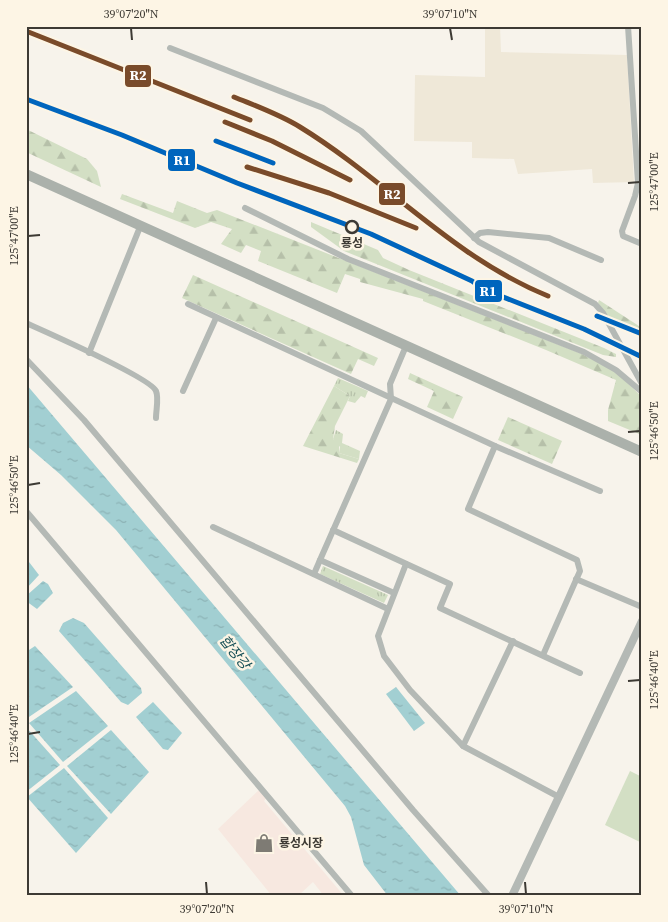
<svg xmlns="http://www.w3.org/2000/svg" width="668" height="922" font-family="'Source Serif 4','Noto Sans KR',serif">
<style>
.commercial{fill:#f7e8e0}
.education{fill:#efe8d8}
.grass{fill:url(#grass-tufts)}
.forest{fill:url(#forest-firs)}
.park{fill:#d3dfc4}
.water{fill:url(#water-ripples)}
.lines{fill:none;stroke-linecap:round;stroke-linejoin:round}
.minor{stroke:#b4b9b5;stroke-width:6}
.tertiary{stroke:#b4b9b5;stroke-width:8}
.primary{stroke:#abb1ab;stroke-width:10}
.rail-1-casing{stroke:#fdf5e5;stroke-width:9}
.rail-2-casing{stroke:#fdf5e5;stroke-width:9}
.rail-1{stroke:#0065bd;stroke-width:5}
.rail-2{stroke:#7a4b2a;stroke-width:5}
.ticks{fill:none;stroke:#3d3a34;stroke-width:2}
.stop-dot{fill:#fdf5e5;stroke:#3d3a34;stroke-width:2.5}
.labels{text-anchor:middle;stroke-width:5;stroke-linejoin:round;paint-order:stroke}
.stop-label{font-size:12px;font-weight:bold;fill:#3d3a34;stroke:#fdf5e5}
.poi-label{font-size:12px;font-weight:bold;fill:#3d3a34;stroke:#fdf5e5;text-anchor:start}
.water-label{font-size:14px;font-style:italic;fill:#144e55;stroke:#fdf5e5}
.line-badge{stroke:#fdf5e5;stroke-width:2}
.badge-label{font-size:14px;text-anchor:middle;font-weight:bold;fill:#fff}
.neatline{fill:none;stroke:#3d3a34;stroke-width:2}
.ticks-label{font-size:12px;text-anchor:middle;fill:#3d3a34}
</style>
<defs>
<pattern id="grass-tufts" width="24" height="20" patternUnits="userSpaceOnUse" patternTransform="scale(1.25)"><rect width="24" height="20" fill="#d3dfc4"/><path d="M3 7l-1-3M5 7V3M7 7l1-3M15 17l-1-3M17 17v-4M19 17l1-3" fill="none" stroke="#b6c0a9"/></pattern>
<pattern id="forest-firs" width="22" height="20" patternUnits="userSpaceOnUse" patternTransform="scale(1.25)"><rect width="22" height="20" fill="#d3dfc4"/><path d="M5 1l3.5 6h-7zM16 11l3.5 6h-7z" fill="#b6c0a9"/></pattern>
<pattern id="water-ripples" width="26" height="14" patternUnits="userSpaceOnUse" patternTransform="scale(1.25)"><rect width="26" height="14" fill="#a2cfd2"/><path d="M2 4q2-2 4 0t4 0M15 11q2-2 4 0t4 0" fill="none" stroke="#8cb2b5"/></pattern>
</defs>
<rect width="100%" height="100%" fill="#f7f3eb"/>
<path class="commercial" d="M260 789 267 797 264 801 344 896H324L313 882 298 896H272L218 829Z"/>
<path class="education" d="M485 26H500L501 52 627 55 634 182 593 183 592 169 518 174 514 159 472 158V142L414 141 415 75 485 77Z"/>
<g class="grass">
<path d="M338 378 368 391 365 398 361 396 355 403 348 401 350 396 334 386Z"/>
<path d="M336 430 343 434 342 443 360 451 359 459 339 453 340 447 333 439Z"/>
<path d="M323 566 388 595 384 603 320 574Z"/>
</g>
<g class="forest">
<path d="M26 129 87 159 97 171 101 187 26 152Z"/>
<path d="M122 194 173 213 177 201 207 213 217 210 582 354 615 371 642 397V435L608 421V410L616 380 546 350 423 301V299L360 282V279L345 274 337 293 258 261 261 251 246 245 241 253 221 244 232 229 211 222 195 228 120 199Z"/>
<path d="M311 222 378 250 383 258 409 270 604 348 616 354V357L603 355 344 251 311 227Z"/>
<path d="M193 275 378 358 374 366 358 359 351 374 182 298Z"/>
<path d="M599 300 642 328V332L608 318 598 303Z"/>
<path d="M410 373 463 397 453 419 427 407 434 391 408 379Z"/>
<path d="M334 386 350 396 335 426 333 439 339 443V453L359 459 357 463 303 446Z"/>
<path d="M508 417 562 441 552 464 498 440Z"/>
</g>
<path class="park" d="M630 771 642 777V843L605 825Z"/>
<g class="water">
<path d="M26 384 461 896H388L364 865 351 817 345 806 116 530 61 475 26 445Z"/>
<path d="M29 562 39 575 26 589V564Z"/>
<path d="M43 581 48 584 53 593 37 609 26 601V596Z"/>
<path d="M73 618 84 623 141 688 142 693 128 705 121 702 59 631 63 623Z"/>
<path d="M35 646 73 687 26 719V652Z"/>
<path d="M396 687 425 723 414 731 386 694Z"/>
<path d="M76 691 108 726 63 762 29 723Z"/>
<path d="M153 702 182 733 168 750 163 749 136 717Z"/>
<path d="M26 727 60 765 26 792Z"/>
<path d="M111 730 149 772 111 814 67 766Z"/>
<path d="M64 768 108 818 76 853 27 797Z"/>
</g>
<g class="lines">
<g class="minor">
<path d="M628 26 638 183 635 196 622 231 623 236 642 244"/>
<path d="M170 48 323 108 333 114 361 131 376 145 479 242 595 304 603 313 642 384"/>
<path d="M245 208 348 259 584 352 616 370 642 392"/>
<path d="M474 238 480 233 488 232 549 238 601 260"/>
<path d="M188 304 495 446 468 509 577 560 580 571 543 655"/>
<path d="M26 323C46 332 151 378 156 391 159 398 156 410 156 418"/>
<path d="M89 353 140 227"/>
<path d="M26 359 84 420 413 810 489 896"/>
<path d="M183 391 216 318"/>
<path d="M495 446 600 491"/>
<path d="M26 511 352 896"/>
<path d="M213 527 388 609"/>
<path d="M333 530 450 584 440 608 580 673"/>
<path d="M406 564 378 636 384 656 410 690 463 746 559 797"/>
<path d="M314 574 320 560"/>
<path d="M576 579 642 607"/>
<path d="M394 593 320 560 391 399 390 384 406 346"/>
<path d="M463 746 513 641"/>
</g>
<path class="tertiary" d="M512 896 642 621"/>
<path class="primary" d="M26 174 642 452"/>
<g class="rail-1-casing">
<g id="rail-1">
<path d="M26 99 122 135 237 183 371 234 472 281 483 289 584 329 642 357"/>
<path d="M216 141 273 163"/>
<path d="M597 316 642 334"/>
</g>
</g>
<g class="rail-2-casing">
<g id="rail-2">
<path d="M26 31 250 120"/>
<path d="M234 97C256 106 279 114 300 127 385 179 452 257 548 296"/>
<path d="M225 122 272 141 350 180"/>
<path d="M247 167 329 193 416 228"/>
</g>
</g>
<use href="#rail-1" class="rail-1"/>
<use href="#rail-2" class="rail-2"/>
</g>
<path class="ticks" d="M131 28 132 40M450 28 452 40M628 183 640 182M28 236 40 235M628 432 640 431M28 485 40 483M628 681 640 680M28 734 40 732M206 882 207 894M525 882 526 894"/>
<defs>
<g id="shop-bare" transform="scale(1.5)"><path d="M-5-2.5h2.3a2.7 3.5 0 0 1 5.4 0H5L5.5 6h-11ZM-1.5-2.5h3a1.5 2.3 0 0 0-3 0Z" fill="#7e7b74" stroke="#fdf5e5" stroke-width="2.5" paint-order="stroke"/></g>
</defs>
<g fill-rule="evenodd">
<use href="#shop-bare" x="264" y="843"/>
</g>
<circle class="stop-dot" cx="352" cy="227" r="6"/>
<g class="labels">
<g class="stop-label">
<text x="352" y="247">룡성</text>
</g>
<g class="poi-label">
<text x="279" y="847">룡성시장</text>
</g>
<g class="water-label">
<text transform="translate(235 652) rotate(51)" y="5">합장강</text>
</g>
</g>
<g class="line-badge">
<rect x="124" y="64" width="28" height="24" rx="5" fill="#7a4b2a"/>
<rect x="167" y="148" width="29" height="24" rx="5" fill="#0065bd"/>
<rect x="378" y="182" width="28" height="24" rx="5" fill="#7a4b2a"/>
<rect x="474" y="279" width="29" height="24" rx="5" fill="#0065bd"/>
</g>
<g class="badge-label">
<text x="138" y="80">R2</text>
<text x="182" y="165">R1</text>
<text x="392" y="199">R2</text>
<text x="488" y="296">R1</text>
</g>
<rect width="668" height="922" fill="none" stroke="#fdf5e5" stroke-width="55"/>
<rect x="28" y="28" width="612" height="866" class="neatline"/>
<g class="ticks-label">
<text x="131" y="18">39°07'20"N</text>
<text x="450" y="18">39°07'10"N</text>
<text transform="translate(654 182) rotate(-90)" y="4">125°47'00"E</text>
<text transform="translate(14 236) rotate(-90)" y="4">125°47'00"E</text>
<text transform="translate(654 431) rotate(-90)" y="4">125°46'50"E</text>
<text transform="translate(14 485) rotate(-90)" y="4">125°46'50"E</text>
<text transform="translate(654 680) rotate(-90)" y="4">125°46'40"E</text>
<text transform="translate(14 734) rotate(-90)" y="4">125°46'40"E</text>
<text x="207" y="913">39°07'20"N</text>
<text x="526" y="913">39°07'10"N</text>
</g>
</svg>
